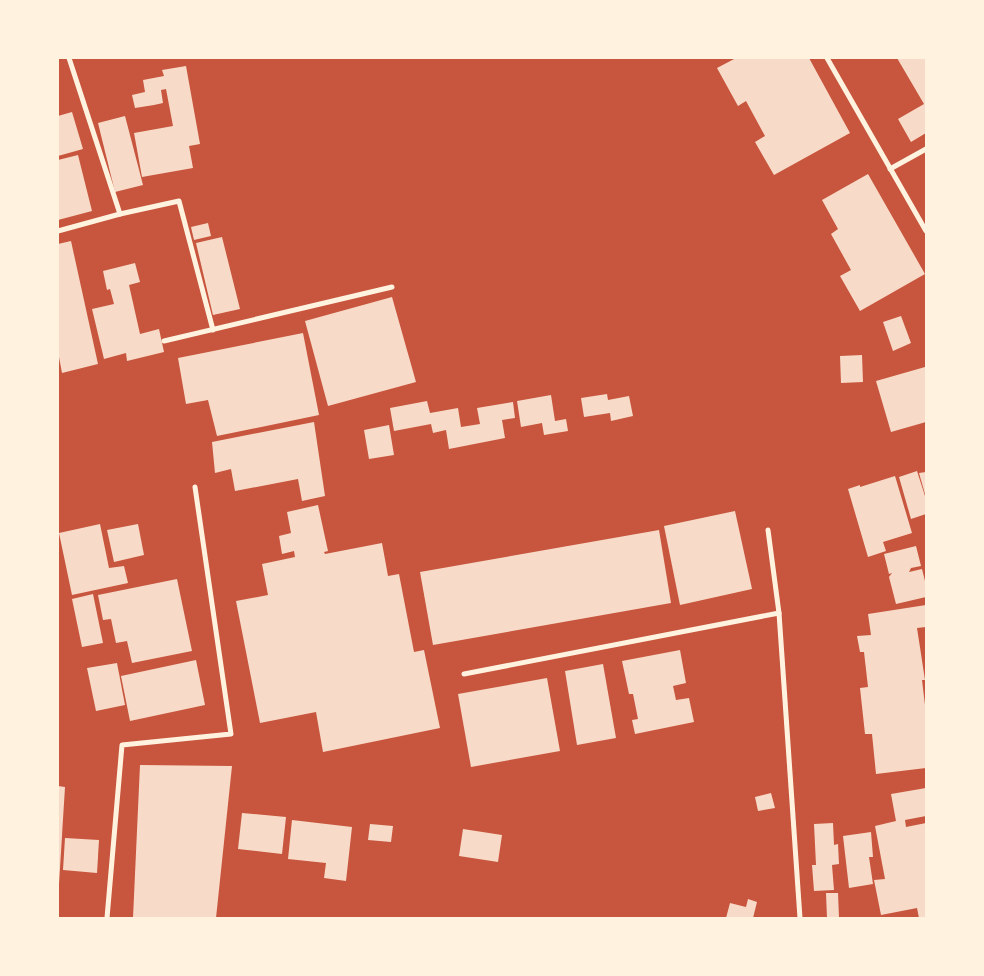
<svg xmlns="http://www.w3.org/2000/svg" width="984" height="976" font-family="'Archivo Narrow',sans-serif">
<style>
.building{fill:#f7dbc8}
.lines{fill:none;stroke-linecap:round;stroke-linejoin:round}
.minor{stroke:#fff3e0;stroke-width:5}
</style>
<rect width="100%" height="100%" fill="#c8553d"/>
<g class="building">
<path d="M736 58H809L850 133 774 175 755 142 765 136 746 101 738 106 717 68Z"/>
<path d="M897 58H926V133L911 142 898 119 924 104Z"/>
<path d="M186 66 200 144 189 146 193 168 142 177 134 133 173 126 166 89 161 90 163 103 154 105 135 108 132 95 145 92 143 80 164 76 162 70Z"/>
<path d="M72 112 83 149 58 156V116Z"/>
<path d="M125 116 143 185 115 192 98 123Z"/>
<path d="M78 155 92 211 58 220V160Z"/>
<path d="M868 174 925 274 860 311 840 276 851 270 831 234 838 229 822 200Z"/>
<path d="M208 223 211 236 194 240 191 227Z"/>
<path d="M222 237 240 309 213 315 196 243Z"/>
<path d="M71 241 98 364 62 373 58 352V244Z"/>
<path d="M135 263 140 282 129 285 140 334 159 329 164 352 127 361 126 353 104 359 92 309 114 304 110 289 107 290 103 271Z"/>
<path d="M392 297 416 382 328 406 305 321Z"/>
<path d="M901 316 911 343 893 351 883 322Z"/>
<path d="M303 333 319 415 217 436 208 400 186 404 178 358Z"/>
<path d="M862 355 863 382 841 383 840 356Z"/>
<path d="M925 367 926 372V422L891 432 876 381Z"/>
<path d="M607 394 608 400 629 396 633 416 611 421 610 413 584 417 581 398Z"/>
<path d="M551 395 555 421 566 419 568 431 544 435 542 423 521 427 517 401Z"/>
<path d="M427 401 430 413 458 408 461 427 480 424 477 408 513 402 515 418 502 420 505 438 449 449 446 430 433 433 431 424 394 431 390 408Z"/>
<path d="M314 422 325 496 302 501 298 479 235 491 231 469 215 473 212 442Z"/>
<path d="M389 425 394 455 369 459 364 430Z"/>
<path d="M917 471 925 496H926V514L911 519 899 477Z"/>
<path d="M926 472V494H925L919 473Z"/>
<path d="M895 476 912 533 883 542 886 551 868 557 848 489 860 485V487Z"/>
<path d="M318 505 328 551 324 552 325 554 382 543 388 576 399 574 414 652 424 650 440 728 323 752 316 712 260 723 236 601 268 595 262 564 295 557 294 551 282 554 279 536 291 533 287 512Z"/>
<path d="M735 511 752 589 680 605 664 526Z"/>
<path d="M100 524 109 568 124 566 128 583 72 595 59 533Z"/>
<path d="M138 524 144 555 114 562 107 530Z"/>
<path d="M659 530 671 603 433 645 420 572Z"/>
<path d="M916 546 921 566 911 568 909 572 922 569 926 585V597L896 604 889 577 892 573 889 574 884 554Z"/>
<path d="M177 579 192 651 132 663 127 641 116 643 111 619 103 620 98 595Z"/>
<path d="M93 594 103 643 82 647 72 599Z"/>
<path d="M926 605V627L917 628 925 680H922L925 705H926V768L876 774 872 734H865L860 688 868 687 864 652H860L857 636 871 635 868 614Z"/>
<path d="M680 650 686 683 673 686 676 700 689 698 694 722 635 734 632 720 638 719 633 694H629L622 661Z"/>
<path d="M196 660 205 705 130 721 121 676Z"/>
<path d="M117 663 125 705 96 711 87 668Z"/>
<path d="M603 664 616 738 577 745 565 671Z"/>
<path d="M547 678 560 751 471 767 458 694Z"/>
<path d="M140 765 232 766 216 918H133Z"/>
<path d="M58 786 65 787 59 884H58Z"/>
<path d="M926 788V816L905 820 906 827 926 823V918H919L917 908 881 915 874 880 885 879 875 826 896 821 891 794Z"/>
<path d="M771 793 775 808 758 811 755 797Z"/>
<path d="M242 813 286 817 282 854 238 849Z"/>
<path d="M292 820 352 827 346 881 324 878 326 863 288 859Z"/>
<path d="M833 823 834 845 838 844 839 864 832 865 834 890 814 891 812 865H816L814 824Z"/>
<path d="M370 824 393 826 391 842 368 840Z"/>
<path d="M463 829 502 835 498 862 459 856Z"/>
<path d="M871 832 873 857H869L873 884 849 888 843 836Z"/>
<path d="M65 838 99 840 97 873 63 870Z"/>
<path d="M826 893H838L839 918H827Z"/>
<path d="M748 899 757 902 753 918H726L730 903 746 907Z"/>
</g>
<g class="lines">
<g class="minor">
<path d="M69 58 120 214"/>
<path d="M827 58 926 231"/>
<path d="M890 169 926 149"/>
<path d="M58 231 120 214 179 201 213 330"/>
<path d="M164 341 392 287"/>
<path d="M768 530 779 613 800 918"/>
<path d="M464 674 779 613"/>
<path d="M107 918 122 745 231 734 195 487"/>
</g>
</g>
<rect width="984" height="976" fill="none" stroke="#fff3e0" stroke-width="118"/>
</svg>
